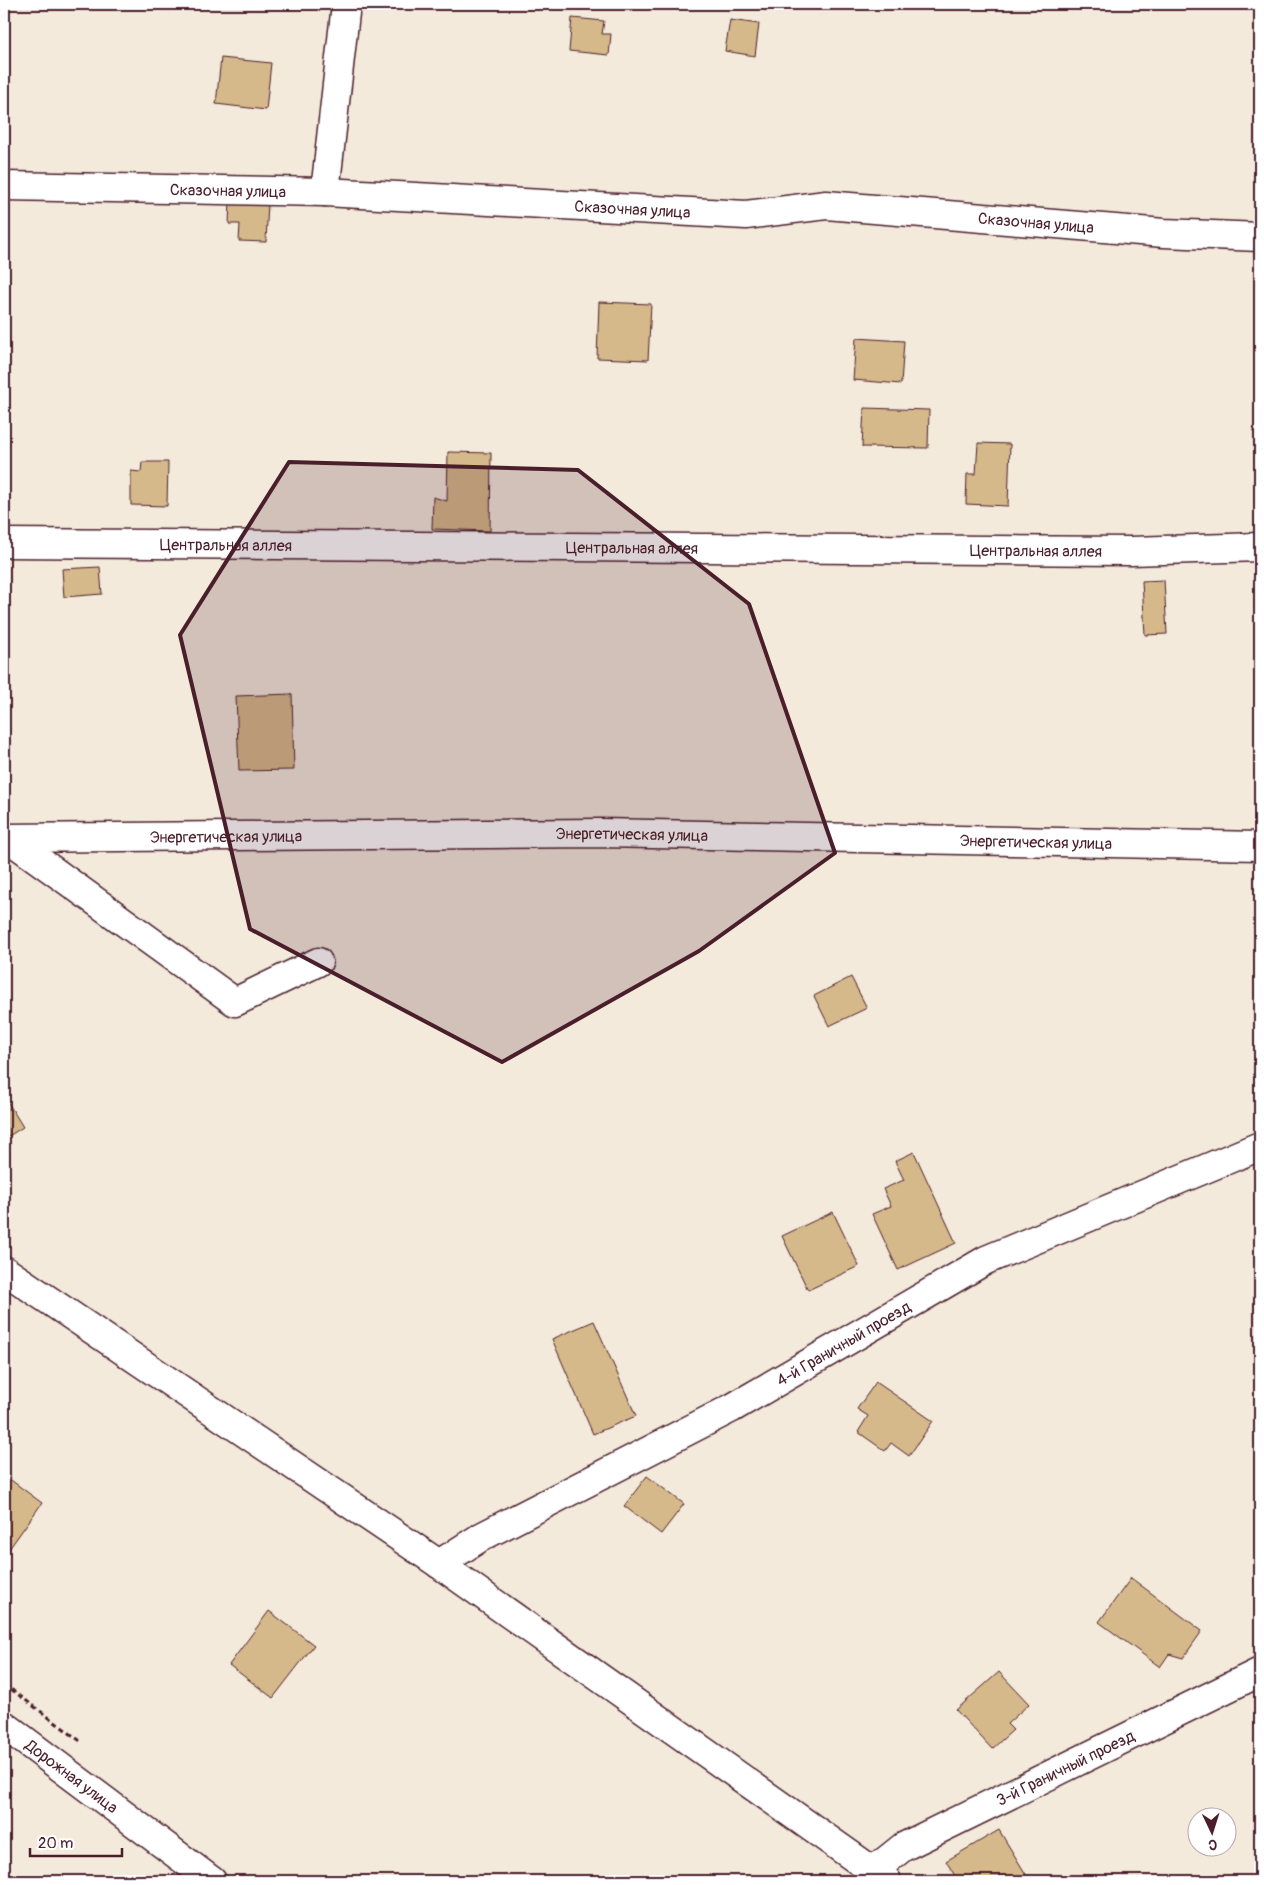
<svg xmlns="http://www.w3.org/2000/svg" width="1264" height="1885" font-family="Pangolin,sans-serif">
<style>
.building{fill:#d6b98a;stroke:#4a1f2b}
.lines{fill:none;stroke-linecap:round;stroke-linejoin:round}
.minor-casing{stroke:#4a1f2b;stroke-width:31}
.major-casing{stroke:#4a1f2b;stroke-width:31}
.path{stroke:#4a1f2b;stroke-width:3;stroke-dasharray:5 4;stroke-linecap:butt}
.minor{stroke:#fff;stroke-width:28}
.major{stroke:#fff;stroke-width:28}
.marked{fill:#4a1f2b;fill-opacity:0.2;stroke:#4a1f2b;stroke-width:4;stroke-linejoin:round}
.labels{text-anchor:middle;stroke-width:4;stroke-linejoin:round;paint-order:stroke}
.street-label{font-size:16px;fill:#4a1f2b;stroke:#fff}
</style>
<rect width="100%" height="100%" fill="#f3eadc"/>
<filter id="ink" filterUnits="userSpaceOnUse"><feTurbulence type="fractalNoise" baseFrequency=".02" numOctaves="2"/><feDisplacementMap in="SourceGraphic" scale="10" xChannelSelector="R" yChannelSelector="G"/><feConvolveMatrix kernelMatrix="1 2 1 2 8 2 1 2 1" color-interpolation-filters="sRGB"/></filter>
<g filter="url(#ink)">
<g class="building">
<path d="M572 18 604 21 602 34H611L609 55 569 51Z"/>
<path d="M730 20 759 24 755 56 725 51Z"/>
<path d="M221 58 271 63 266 110 216 104Z"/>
<path d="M230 200 268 202 266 242 239 241 240 224H229Z"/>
<path d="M599 302 651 304 648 360 597 358Z"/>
<path d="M856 338 904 341 901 384 853 380Z"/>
<path d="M864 408 929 410 928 448 862 447Z"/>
<path d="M978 443 1010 444 1008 506 966 504 967 474H976Z"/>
<path d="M448 452 491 453 490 531 432 529 433 497 447 501Z"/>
<path d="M142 462H168L167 506 131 505V471L141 472Z"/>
<path d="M100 567 102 594 64 597 62 569Z"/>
<path d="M1164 580 1167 634 1145 635 1142 581Z"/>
<path d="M292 694 294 770 239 771 236 696Z"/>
<path d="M851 977 867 1008 829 1026 814 996Z"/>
<path d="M4 1096 23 1127 4 1139Z"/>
<path d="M914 1152 956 1243 898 1270 872 1214 891 1206 883 1189 904 1180 895 1161Z"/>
<path d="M833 1212 859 1266 808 1290 782 1236Z"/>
<path d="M594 1321 636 1416 593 1434 552 1339Z"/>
<path d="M876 1382 933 1421 909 1456 891 1443 885 1451 858 1432 868 1416 857 1409Z"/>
<path d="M4 1475 42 1503 4 1556Z"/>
<path d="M647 1476 684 1504 661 1534 624 1506Z"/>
<path d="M1131 1578 1202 1631 1183 1658 1169 1654 1160 1667 1099 1622Z"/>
<path d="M269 1611 314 1645 273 1698 229 1665Z"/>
<path d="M999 1672 1029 1704 1007 1724 1013 1730 992 1749 956 1710Z"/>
<path d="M999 1830 1030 1881H958L946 1861Z"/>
</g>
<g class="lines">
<g class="minor-casing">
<g id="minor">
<path id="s1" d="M4 186 325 192 746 215 826 205 1164 233 1260 237"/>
<path d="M325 192 346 4"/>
<path id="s2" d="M4 543 1131 551 1260 547"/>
<path id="s3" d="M4 838 600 833 1260 846"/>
<path d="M8 838 235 1002 318 962"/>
<path d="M4 1270 439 1564 887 1881"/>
<path id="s4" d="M439 1564 481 1537 732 1408 986 1260 1260 1146"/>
<path id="s5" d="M873 1871 903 1847 1260 1672"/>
</g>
</g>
<g class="major-casing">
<g id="major">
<path id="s6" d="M4 1725 212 1881"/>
</g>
</g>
<path class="path" d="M4 1684 79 1740 77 1743"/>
<use href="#minor" class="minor"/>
<use href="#major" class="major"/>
</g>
</g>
<path class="marked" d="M289 462 578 470 749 604 835 853 699 951 502 1062 250 929 180 635Z"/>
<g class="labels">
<g class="street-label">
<text dy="6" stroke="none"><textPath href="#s1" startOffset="224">Сказочная улица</textPath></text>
<text dy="6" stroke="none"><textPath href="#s1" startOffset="629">Сказочная улица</textPath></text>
<text dy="6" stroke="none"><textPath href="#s1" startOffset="1034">Сказочная улица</textPath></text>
<text dy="6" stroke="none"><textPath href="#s2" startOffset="222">Центральная аллея</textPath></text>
<text dy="6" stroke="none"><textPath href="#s2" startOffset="628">Центральная аллея</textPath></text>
<text dy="6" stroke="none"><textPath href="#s2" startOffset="1032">Центральная аллея</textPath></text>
<text dy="6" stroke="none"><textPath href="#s3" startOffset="628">Энергетическая улица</textPath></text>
<text dy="6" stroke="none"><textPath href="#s3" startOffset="222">Энергетическая улица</textPath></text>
<text dy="6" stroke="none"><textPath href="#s3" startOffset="1032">Энергетическая улица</textPath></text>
<text dy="6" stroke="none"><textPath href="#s4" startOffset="461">4-й Граничный проезд</textPath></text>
<text dy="6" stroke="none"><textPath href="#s5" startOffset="219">3-й Граничный проезд</textPath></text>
<text dy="6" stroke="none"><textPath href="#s6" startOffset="85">Дорожная улица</textPath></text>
</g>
</g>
<rect width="1264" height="1885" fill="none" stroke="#fff" stroke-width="20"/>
<rect x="10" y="10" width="1244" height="1865" fill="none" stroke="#4a1f2b" stroke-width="2" filter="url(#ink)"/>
<g transform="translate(1212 1832) rotate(176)"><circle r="24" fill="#ffffff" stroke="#b7a5aa"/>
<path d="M0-4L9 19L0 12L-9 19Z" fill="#4a1f2b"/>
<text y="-8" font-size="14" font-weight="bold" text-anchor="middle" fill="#4a1f2b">С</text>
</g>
<path d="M30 1848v8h92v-8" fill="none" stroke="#4a1f2b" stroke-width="2.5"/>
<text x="38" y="1848" font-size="15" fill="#4a1f2b" stroke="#ffffff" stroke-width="4" paint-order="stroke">20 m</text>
</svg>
